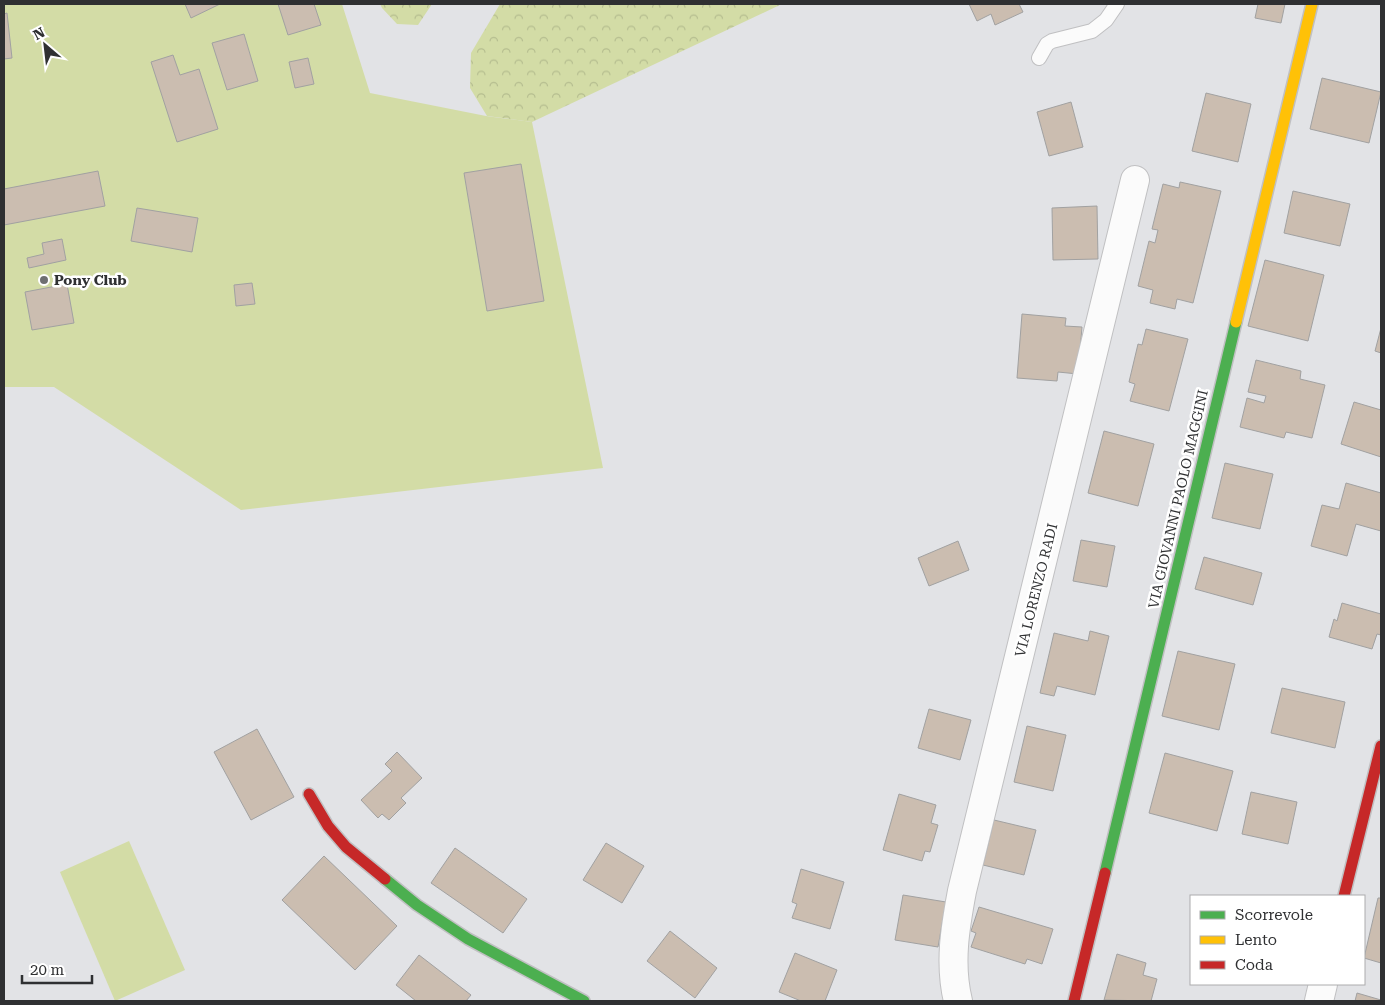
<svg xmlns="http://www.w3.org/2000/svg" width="1385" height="1005" font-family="'Roboto Serif',serif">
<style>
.grass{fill:#d3dca6}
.forest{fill:url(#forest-crowns)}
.building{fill:#cbbdb0;stroke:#a1a1a1}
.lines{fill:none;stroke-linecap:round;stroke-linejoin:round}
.lane-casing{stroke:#c0c0c2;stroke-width:16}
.street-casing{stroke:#c0c0c2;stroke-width:30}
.fast-casing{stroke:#c0c0c2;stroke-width:14}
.slow-casing{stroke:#c0c0c2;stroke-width:14}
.jam-casing{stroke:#c0c0c2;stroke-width:14}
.lane{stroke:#fbfbfb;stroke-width:14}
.street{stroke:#fbfbfb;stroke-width:28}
.fast{stroke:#4caf50;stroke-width:11}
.slow{stroke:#ffc107;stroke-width:11}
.jam{stroke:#c62828;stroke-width:11}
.poi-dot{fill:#6e6f71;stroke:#fff;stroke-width:2}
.labels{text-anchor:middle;stroke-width:5;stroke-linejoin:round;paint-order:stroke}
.poi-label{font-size:14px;font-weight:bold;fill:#2f3032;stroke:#fff;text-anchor:start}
.street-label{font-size:14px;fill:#2f3032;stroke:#fff}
</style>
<defs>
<pattern id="forest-crowns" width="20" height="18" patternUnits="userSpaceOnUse" patternTransform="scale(1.25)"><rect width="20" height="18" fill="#d3dca6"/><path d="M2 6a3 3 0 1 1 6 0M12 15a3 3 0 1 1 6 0" fill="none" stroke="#b5bd8f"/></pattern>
</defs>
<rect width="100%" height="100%" fill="#e2e3e6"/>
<g class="grass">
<path d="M4 4H342L370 93 486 116 532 122 603 468 241 510 54 387H4Z"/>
<path d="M129 841 185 970 115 1001 60 872Z"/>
</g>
<g class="forest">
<path d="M380 4H432L418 25 397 24 382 8Z"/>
<path d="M500 4H782L532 122 487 116 470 88 471 53Z"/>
</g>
<g class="building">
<path d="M185 4H220L191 18Z"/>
<path d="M278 4H314L321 25 288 35Z"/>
<path d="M969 4H1019L1023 12 995 25 991 14 977 21Z"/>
<path d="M1258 4H1285L1281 23 1255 18Z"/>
<path d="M7 13 12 58 4 59V14Z"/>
<path d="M244 34 258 81 227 90 212 43Z"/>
<path d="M173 55 180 75 199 69 218 129 177 142 151 62Z"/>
<path d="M308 58 314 84 295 88 289 62Z"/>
<path d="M1322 78 1381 92 1369 143 1310 129Z"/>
<path d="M1206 93 1251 104 1238 162 1192 151Z"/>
<path d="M1071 102 1083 147 1049 156 1037 112Z"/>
<path d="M521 164 544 301 487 311 464 173Z"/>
<path d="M98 171 105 206 4 225V189Z"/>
<path d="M1180 182 1221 191 1193 303 1177 299 1175 309 1150 303 1153 290 1138 286 1149 241 1155 243 1158 230 1152 229 1163 184 1179 188Z"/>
<path d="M1293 191 1350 204 1340 246 1284 233Z"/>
<path d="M1097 206 1098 259 1053 260 1052 208Z"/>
<path d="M137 208 198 218 192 252 131 241Z"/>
<path d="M62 239 66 260 29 268 27 258 44 254 42 243Z"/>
<path d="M1265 260 1324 275 1308 341 1248 326Z"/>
<path d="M252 283 255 304 236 306 234 285Z"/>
<path d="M67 284 74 323 32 330 25 292Z"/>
<path d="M1022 314 1066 318 1065 326 1082 327 1078 374 1058 372 1057 381 1017 378Z"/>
<path d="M1381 328V353L1375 351Z"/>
<path d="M1146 329 1188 339 1169 411 1130 401 1135 384 1129 382 1138 344 1142 345Z"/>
<path d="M1256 360 1301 371 1300 379 1325 385 1312 438 1286 432 1284 438 1240 427 1247 398 1264 403 1266 396 1248 392Z"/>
<path d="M1354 402 1381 410V457L1341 444Z"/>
<path d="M1104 431 1154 444 1138 506 1088 493Z"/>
<path d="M1225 463 1273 474 1260 529 1212 518Z"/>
<path d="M1346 483 1381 493V531L1356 524 1347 556 1311 546 1322 505 1339 509Z"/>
<path d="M1081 540 1115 546 1107 587 1073 581Z"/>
<path d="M958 541 969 570 929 586 918 558Z"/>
<path d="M1204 557 1262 573 1253 605 1195 589Z"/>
<path d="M1342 603 1381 614V635L1377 634 1372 649 1329 637 1334 619 1337 621Z"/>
<path d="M1090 631 1109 636 1095 695 1057 686 1054 696 1040 693 1054 633 1088 641Z"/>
<path d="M1178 651 1235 664 1219 730 1162 716Z"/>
<path d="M1282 688 1345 702 1335 748 1271 733Z"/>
<path d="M929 709 971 720 960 760 918 748Z"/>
<path d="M1027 726 1066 735 1053 791 1014 782Z"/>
<path d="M257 729 294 797 251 820 214 752Z"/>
<path d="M397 752 422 778 401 798 406 803 389 820 382 814 378 818 361 800 392 771 385 764Z"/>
<path d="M1165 753 1233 771 1217 831 1149 813Z"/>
<path d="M1251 792 1297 802 1288 844 1242 834Z"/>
<path d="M899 794 936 805 931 823 938 825 930 852 925 851 922 861 883 850Z"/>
<path d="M994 820 1036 830 1024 875 983 865Z"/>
<path d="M606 843 644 866 622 903 583 880Z"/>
<path d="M455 848 527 899 503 933 431 883Z"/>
<path d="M324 856 397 926 355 970 282 900Z"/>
<path d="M801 869 844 882 830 929 792 918 797 904 792 902Z"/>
<path d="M903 895 946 902 938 947 895 940Z"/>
<path d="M1378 898H1381V963L1364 958Z"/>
<path d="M979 907 1053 929 1042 964 1027 959 1025 964 971 947 976 933 971 931Z"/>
<path d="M670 931 717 968 695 998 647 961Z"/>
<path d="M795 953 837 970 825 1001H801L779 992Z"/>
<path d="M1117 954 1146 963 1143 975 1157 979 1151 1001 1104 1000Z"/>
<path d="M419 955 471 995 466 1001H416L396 985Z"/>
<path d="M1357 993 1381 1000V1001H1355Z"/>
</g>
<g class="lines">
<g class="lane-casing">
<path id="lane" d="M1039 58 1047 44 1052 41 1092 31 1106 20 1117 4"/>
</g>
<g class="street-casing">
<g id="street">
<path d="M958 1001C949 964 955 928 962 891L1135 180"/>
<path d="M1319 1001 1323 984"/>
</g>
</g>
<g class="fast-casing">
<g id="fast">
<path d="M1105 873 1236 322"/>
<path d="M385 879 417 905 468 939 584 1001"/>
</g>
</g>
<g class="slow-casing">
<path id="slow" d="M1236 322 1312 4"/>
</g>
<g class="jam-casing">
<g id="jam">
<path d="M309 794 328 826 346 847 385 879"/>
<path d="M1344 896 1381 746"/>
<path d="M1074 1001 1105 873"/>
</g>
</g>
<use href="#lane" class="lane"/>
<use href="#street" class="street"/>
<use href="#fast" class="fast"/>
<use href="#slow" class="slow"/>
<use href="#jam" class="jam"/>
</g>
<circle class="poi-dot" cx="44" cy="280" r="5"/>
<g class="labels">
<g class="poi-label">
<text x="54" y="285">Pony Club</text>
</g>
<g class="street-label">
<text transform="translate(1178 499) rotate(-77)" y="5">VIA GIOVANNI PAOLO MAGGINI</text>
<text transform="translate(1036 590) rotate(-76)" y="5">VIA LORENZO RADI</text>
</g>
</g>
<rect width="1385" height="1005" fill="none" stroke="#2f3032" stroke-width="10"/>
<rect x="1190" y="895" width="175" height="90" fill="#ffffff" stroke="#acacad"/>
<rect x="1200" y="911" width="25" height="8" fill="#4caf50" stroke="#acacad"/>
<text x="1235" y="920" font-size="15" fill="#2f3032">Scorrevole</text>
<rect x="1200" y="936" width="25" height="8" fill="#ffc107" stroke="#acacad"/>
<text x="1235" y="945" font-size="15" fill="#2f3032">Lento</text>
<rect x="1200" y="961" width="25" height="8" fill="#c62828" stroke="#acacad"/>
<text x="1235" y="970" font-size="15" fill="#2f3032">Coda</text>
<g transform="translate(45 45) rotate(332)" stroke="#ffffff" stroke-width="4" paint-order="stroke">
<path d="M0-4L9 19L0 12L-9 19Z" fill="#2f3032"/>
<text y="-8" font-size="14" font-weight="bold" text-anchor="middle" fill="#2f3032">N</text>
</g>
<path d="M22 975v8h70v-8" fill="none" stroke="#2f3032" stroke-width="2.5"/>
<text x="30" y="975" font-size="15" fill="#2f3032" stroke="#ffffff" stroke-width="4" paint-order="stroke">20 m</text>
</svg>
